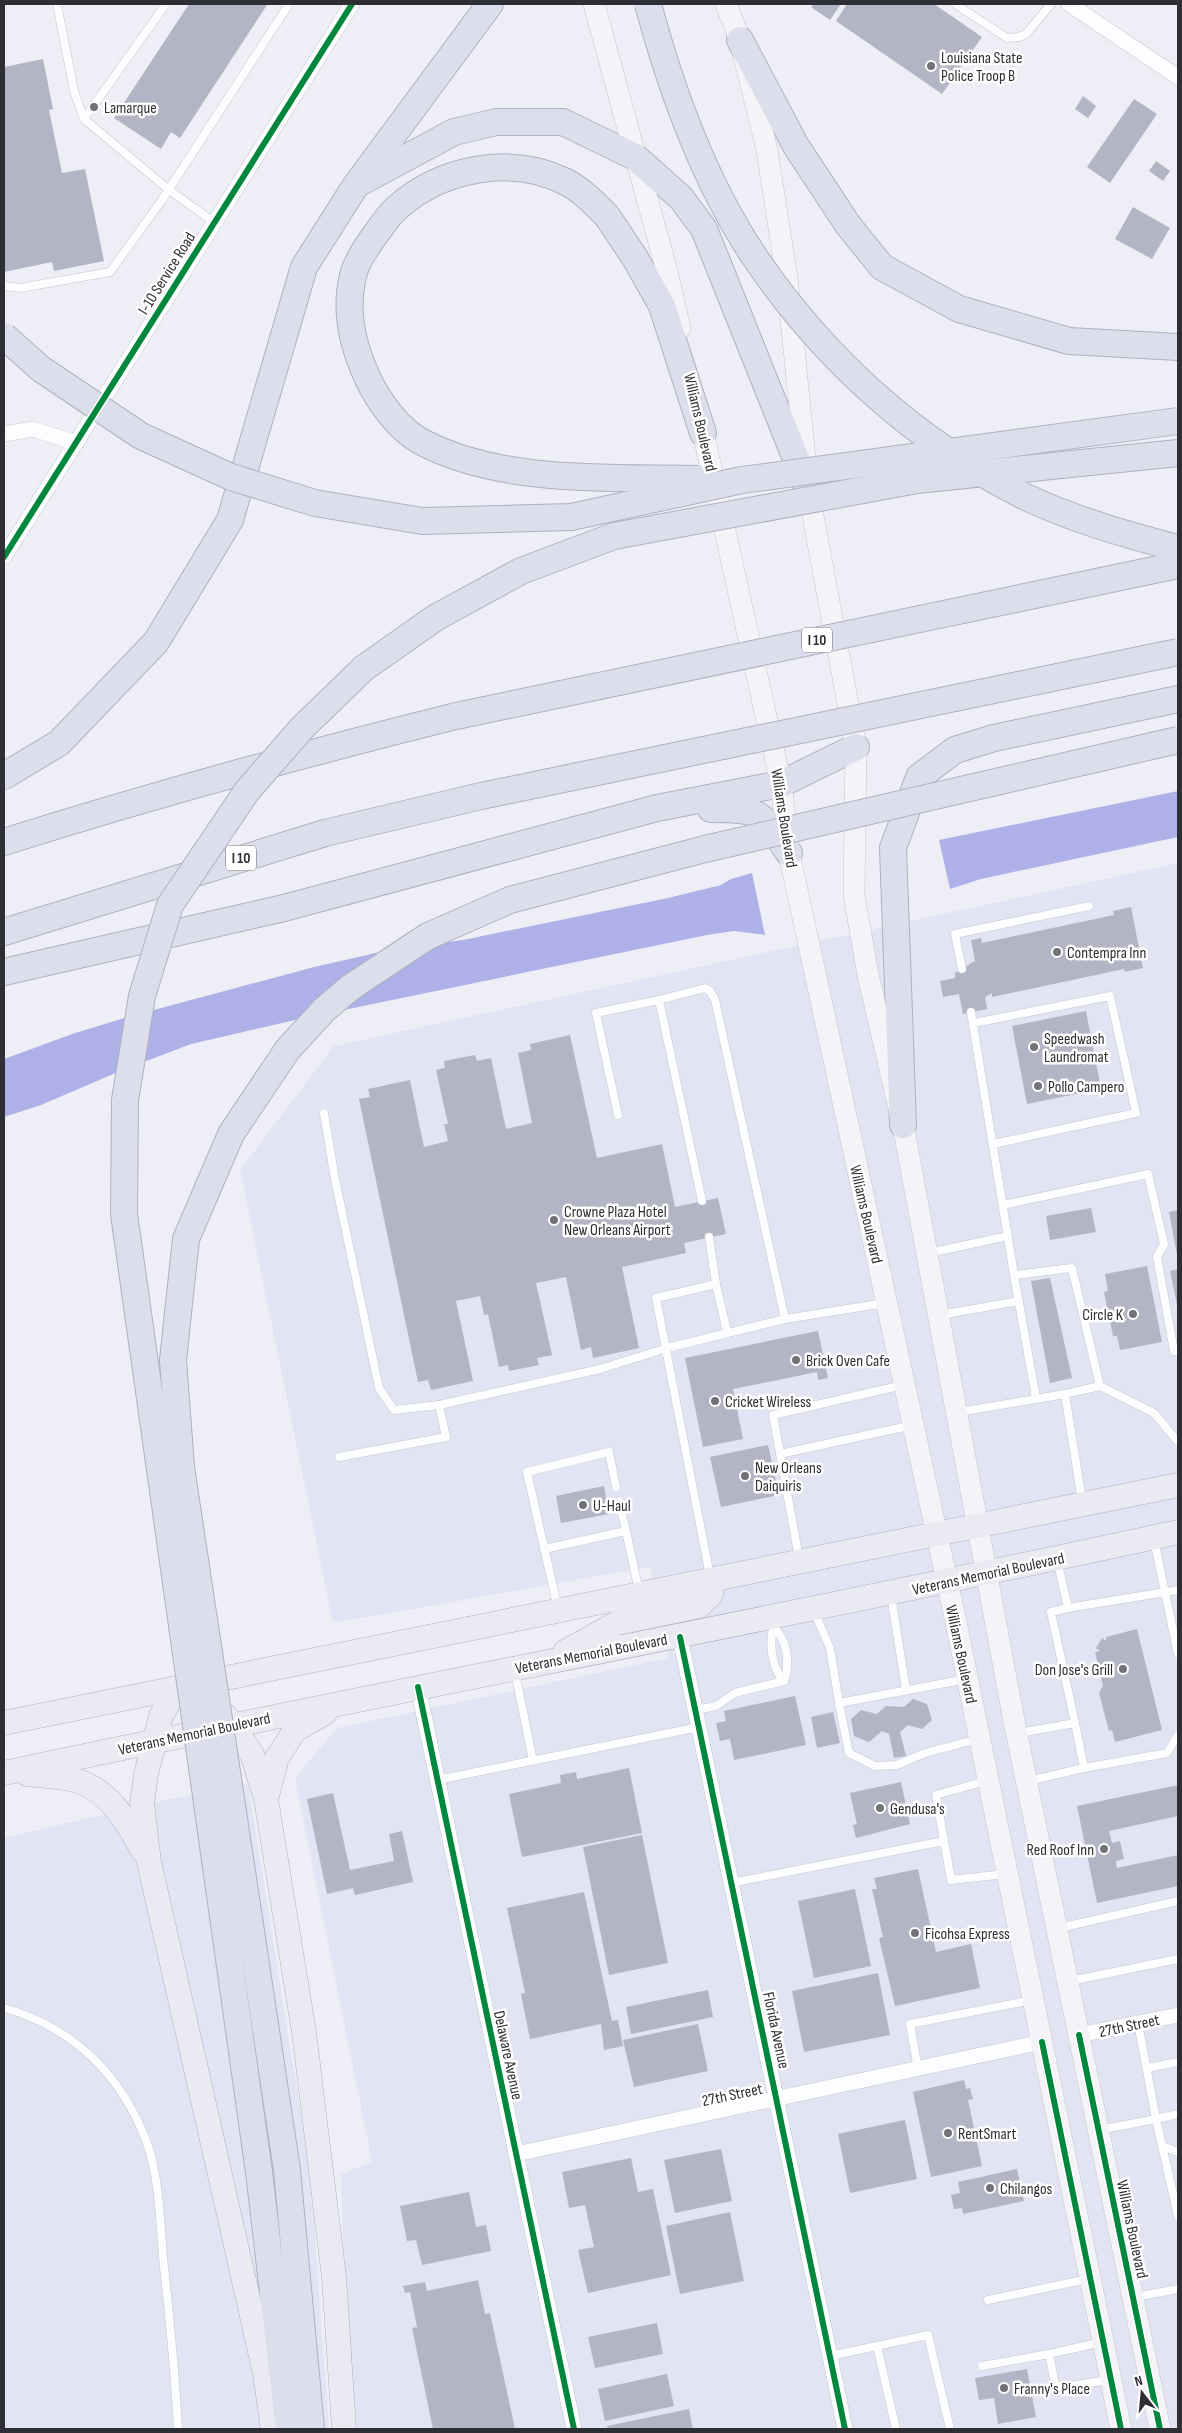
<svg xmlns="http://www.w3.org/2000/svg" width="1182" height="2433" font-family="'Sofia Sans Condensed',sans-serif">
<style>
.built{fill:#e2e4f3}
.water{fill:#aeb1e7}
.building{fill:#b3b4c4}
.lines{fill:none;stroke-linecap:round;stroke-linejoin:round}
.service-casing{stroke:#c6c7cd;stroke-width:9}
.minor-casing{stroke:#c6c7cd;stroke-width:16}
.secondary-casing{stroke:#c6c7cd;stroke-width:22}
.primary-casing{stroke:#afb0c0;stroke-width:25}
.motorway-casing{stroke:#afb0c0;stroke-width:28}
.service{stroke:#fcfdfe;stroke-width:8}
.minor{stroke:#fcfdfe;stroke-width:15}
.secondary{stroke:#f3f3f8;stroke-width:21}
.primary{stroke:#eaeaf2;stroke-width:24}
.motorway{stroke:#dddeeb;stroke-width:26}
.motorway-bridge-casing{stroke:#afb0c0;stroke-width:28;stroke-linecap:butt}
.motorway-bridge{stroke:#dddeeb;stroke-width:26}
.cycleway-casing{stroke:#fff;stroke-width:9}
.cycleway{stroke:#00873e;stroke-width:6}
.poi-dot{fill:#717278;stroke:#fff;stroke-width:2}
.labels{text-anchor:middle;stroke-width:5;stroke-linejoin:round;paint-order:stroke}
.shield{fill:#fff;stroke:#6d6d71;stroke-width:1}
.shield-label{font-size:15px;font-weight:bold;fill:#2e2f34}
.poi-label{font-size:16px;fill:#2e2f34;stroke:#fff;text-anchor:start}
.street-label{font-size:16px;fill:#2e2f34;stroke:#fff}
</style>
<rect width="100%" height="100%" fill="#eeeff6"/>
<g class="built">
<path d="M1178 863V2429H348L341 2174 372 2162 295 1778 337 1728 668 1658 650 1567 333 1623 240 1170 334 1046Z"/>
<path d="M248 1784 304 2132 314 2221 329 2429H4V1838L173 1798Z"/>
</g>
<g class="water">
<path d="M1178 791V837L981 879 950 889 939 840Z"/>
<path d="M752 873 765 935 734 931 707 935 295 1020 191 1044 118 1072 41 1105 4 1117V1059L75 1033 128 1017 314 967 389 950 463 940 668 898 721 885 731 879Z"/>
</g>
<g class="building">
<path d="M189 4 267 5 180 138 171 132 161 149 114 118Z"/>
<path d="M814 4H841L830 20 811 7Z"/>
<path d="M847 4H934L982 37 942 94 836 21Z"/>
<path d="M43 59 53 109 49 110 62 173 85 169 104 261 54 271 52 262 4 272V67Z"/>
<path d="M1083 96 1096 106 1088 118 1075 109Z"/>
<path d="M1134 99 1157 114 1110 183 1087 167Z"/>
<path d="M1156 161 1170 171 1163 181 1149 171Z"/>
<path d="M1133 207 1170 228 1152 259 1115 239Z"/>
<path d="M1131 907 1143 968 1125 972 1124 969 992 997V993L985 997 987 1009 963 1014 959 994 943 997 940 981 955 978V973L975 961 971 940 981 938 982 943 1114 915 1113 911Z"/>
<path d="M1086 1011 1101 1089 1027 1104 1012 1026Z"/>
<path d="M570 1035 597 1158 662 1144 675 1207 718 1198 726 1234 684 1243 686 1253 622 1267 639 1348 593 1358 591 1347 581 1350 566 1277 536 1283 552 1355 537 1358 539 1365 509 1371 508 1365 499 1367 488 1314 484 1315 480 1296 456 1301 473 1381 431 1390 428 1380 418 1382 359 1099 370 1097 368 1089 410 1080 424 1147 448 1141 444 1124H448L436 1070 445 1068 444 1061 475 1055 477 1061 491 1058 506 1129 532 1123 518 1053 531 1050 530 1044Z"/>
<path d="M1091 1208 1096 1232 1050 1240 1046 1216Z"/>
<path d="M1178 1210V1255H1177L1169 1212Z"/>
<path d="M1147 1266 1162 1342 1120 1350 1117 1336H1113L1104 1292 1108 1291 1105 1274Z"/>
<path d="M1178 1269V1304L1177 1305 1170 1271Z"/>
<path d="M1050 1278 1072 1378 1050 1383 1031 1281Z"/>
<path d="M818 1331 828 1378 818 1380 817 1372 733 1389 743 1439 703 1447 685 1358Z"/>
<path d="M768 1445 779 1495 721 1507 710 1457Z"/>
<path d="M604 1486 609 1514 561 1523 556 1496Z"/>
<path d="M1137 1629 1162 1730 1115 1742 1112 1730 1109 1731 1099 1693 1103 1686 1095 1652 1100 1651 1096 1648 1102 1638 1106 1641V1637Z"/>
<path d="M795 1696 806 1745 734 1760 730 1739 720 1741 716 1723 726 1721 724 1711Z"/>
<path d="M913 1699 927 1704 932 1720 922 1729 908 1725 900 1732 906 1756 894 1758 889 1734 882 1731 869 1742 854 1736 851 1719 861 1710 877 1714 886 1706 904 1707Z"/>
<path d="M833 1712 840 1743 817 1748 811 1717Z"/>
<path d="M629 1768 642 1833 522 1857 509 1794 561 1783 560 1775 576 1772 577 1779Z"/>
<path d="M901 1782 910 1824 856 1838 853 1825 857 1824 850 1793Z"/>
<path d="M1178 1785V1816L1109 1831 1112 1843 1120 1841 1124 1859 1116 1861 1117 1868 1178 1855V1886L1097 1903 1077 1806Z"/>
<path d="M333 1793 350 1870 394 1861 389 1834 402 1831 413 1882 355 1895 353 1888 327 1894 307 1799Z"/>
<path d="M642 1835 668 1963 609 1975 583 1847Z"/>
<path d="M918 1869 936 1952 971 1944 980 1988 895 2006 879 1938 883 1937 872 1889H877L874 1878Z"/>
<path d="M855 1889 871 1966 814 1978 798 1901Z"/>
<path d="M584 1892 612 2021 618 2020 623 2046 604 2050 601 2024 530 2039 521 1994 525 1993 507 1908Z"/>
<path d="M878 1973 890 2035 804 2052 792 1991Z"/>
<path d="M708 1990 713 2017 631 2034 626 2007Z"/>
<path d="M698 2024 708 2071 634 2087 623 2040Z"/>
<path d="M964 2080 966 2089 970 2088 973 2099 968 2100 982 2166 931 2177 913 2092Z"/>
<path d="M905 2120 917 2179 850 2193 838 2134Z"/>
<path d="M721 2149 732 2201 675 2213 664 2160Z"/>
<path d="M631 2158 638 2192 653 2189 671 2275 588 2293 578 2250 594 2247 585 2205 569 2208 562 2172Z"/>
<path d="M1017 2169 1024 2201 963 2214 962 2208 954 2209 951 2195 960 2193 958 2182Z"/>
<path d="M469 2192 476 2227 486 2225 491 2251 422 2265 416 2240 407 2241 400 2206Z"/>
<path d="M730 2212 744 2281 680 2294 666 2226Z"/>
<path d="M478 2280 485 2314 490 2313 515 2429H433L412 2328 417 2327 410 2292 405 2293 403 2286 425 2282 427 2291Z"/>
<path d="M657 2323 663 2354 595 2368 588 2337Z"/>
<path d="M1027 2369 1036 2417 998 2424 994 2398 979 2400 975 2378Z"/>
<path d="M667 2374 674 2406 605 2421 598 2389Z"/>
<path d="M689 2409 693 2429H608L607 2426Z"/>
</g>
<g class="lines">
<g class="service-casing">
<g id="service">
<path d="M57 4 74 91 84 119"/>
<path d="M166 4 84 119 169 190 214 222"/>
<path d="M955 4 1007 38 1019 37 1026 34 1051 4"/>
<path d="M4 286 20 288 110 272 162 200 289 4"/>
<path d="M962 969 955 934 1089 906"/>
<path d="M971 1012 1014 1275 1072 1268 1100 1386 1154 1413 1178 1442"/>
<path d="M974 1023 1110 996 1136 1113 993 1144"/>
<path d="M324 1113 335 1179 379 1388 394 1410 439 1405 600 1369 667 1348 785 1319 885 1303"/>
<path d="M618 1115 596 1013 659 1000"/>
<path d="M702 1201 659 1000 705 988 710 991 715 1000 785 1319"/>
<path d="M1003 1205 1148 1174 1164 1244 1157 1257 1174 1351H1178"/>
<path d="M709 1237 716 1284"/>
<path d="M929 1253 1008 1236"/>
<path d="M1014 1275 1036 1398"/>
<path d="M940 1315 1019 1301"/>
<path d="M1065 1394 1100 1386"/>
<path d="M959 1412 1065 1394 1082 1501"/>
<path d="M780 1454 913 1425"/>
<path d="M339 1457 446 1437 439 1405"/>
<path d="M619 1501 626 1531"/>
<path d="M1154 1540 1178 1654"/>
<path d="M544 1549 626 1531 639 1591"/>
<path d="M799 1558 773 1415 903 1385"/>
<path d="M1057 1560 1068 1608 1178 1590"/>
<path d="M710 1576 656 1298 716 1284 727 1332"/>
<path d="M891 1595 906 1690"/>
<path d="M558 1609 527 1472 609 1452 616 1487"/>
<path d="M814 1611 830 1648 839 1703"/>
<path d="M771 1620C773 1628 777 1630 781 1637 788 1648 789 1669 784 1681 772 1669 769 1645 773 1629"/>
<path d="M515 1672 533 1761"/>
<path d="M967 1679 839 1703 849 1753 875 1766 897 1765 925 1753 978 1739"/>
<path d="M695 1710 716 1706 735 1693 784 1681"/>
<path d="M1019 1733 1075 1723 1051 1612 1068 1608"/>
<path d="M1084 1768 1167 1753 1178 1735"/>
<path d="M437 1780 699 1727"/>
<path d="M986 1781 936 1795 951 1880 1005 1874"/>
<path d="M1028 1781 1084 1768 1075 1723"/>
<path d="M731 1883 944 1841"/>
<path d="M1059 1928 1178 1901"/>
<path d="M1070 1981 1178 1959"/>
<path d="M4 2008C73 2027 122 2075 147 2143 160 2179 160 2228 164 2267 170 2321 175 2375 178 2429"/>
<path d="M1147 2068 1178 2062"/>
<path d="M918 2069 910 2024 1032 2000"/>
<path d="M1178 2114 1156 2119 1178 2216"/>
<path d="M1099 2130 1156 2119 1138 2023"/>
<path d="M1162 2146 1178 2152"/>
<path d="M1135 2297 1178 2289"/>
<path d="M988 2300 1088 2279"/>
<path d="M1102 2342 1049 2354 1056 2388 1109 2380"/>
<path d="M877 2346 896 2429"/>
<path d="M830 2356 928 2335 950 2429"/>
<path d="M982 2366 1049 2354"/>
</g>
</g>
<g class="minor-casing">
<g id="minor">
<path d="M1069 4 1178 77"/>
<path d="M4 434 33 429 76 443"/>
<path d="M4 557 352 4"/>
<path d="M680 1637 845 2429"/>
<path d="M418 1687 574 2429"/>
<path d="M1079 2035 1178 2015"/>
<path d="M516 2154 1042 2042"/>
</g>
</g>
<g class="secondary-casing">
<g id="secondary">
<path d="M594 4 666 268 680 328"/>
<path d="M726 4 740 40 767 150 787 279 808 489 856 747 854 895 868 975 903 1125 1014 1721 1160 2429"/>
<path d="M700 418 781 784 789 853 954 1613 1121 2429"/>
</g>
</g>
<g class="primary-casing">
<g id="primary">
<path d="M565 1652 617 1623 699 1606 711 1594V1581"/>
<path d="M177 1688 161 1716 146 1774 142 1804 149 1862 265 2373 273 2429"/>
<path d="M225 1715 252 1754 266 1799 304 2032 334 2277 344 2429"/>
<path d="M4 1723 1178 1485"/>
<path d="M4 1773C395 1690 788 1617 1178 1532"/>
<path d="M27 1774C43 1776 63 1776 78 1781 111 1792 127 1822 143 1851"/>
<path d="M266 1799 277 1758 295 1730 325 1713"/>
</g>
</g>
<g class="motorway-casing">
<g id="motorway">
<path d="M740 40 796 146 848 225 882 267 959 309 1069 341 1178 347"/>
<path d="M363 181 454 132 496 122H563L635 157 681 198 704 229 808 489"/>
<path d="M607 216 635 258 662 306 703 433"/>
<path d="M4 776 59 743 156 642 230 520 304 267 356 185 490 4"/>
<path d="M711 809C761 809 761 812 789 853"/>
<path d="M4 842C153 795 303 754 456 716"/>
<path d="M4 932 325 833 481 796"/>
<path d="M4 972 284 908 657 808 781 784 856 747"/>
<path d="M903 1125 893 848 919 777 955 750 994 738 1178 699"/>
<path d="M287 2170 311 2429"/>
<path d="M259 2172 289 2429"/>
</g>
</g>
<use href="#service" class="service"/>
<use href="#minor" class="minor"/>
<use href="#secondary" class="secondary"/>
<use href="#primary" class="primary"/>
<use href="#motorway" class="motorway"/>
<g class="motorway-bridge-casing">
<g id="motorway-bridge">
<path d="M648 4C671 90 706 185 756 259 824 359 917 443 1026 497 1074 520 1126 535 1178 548"/>
<path d="M607 216C594 203 581 189 564 181 511 155 442 168 398 207 390 213 384 223 378 231 369 243 356 261 353 276 344 312 353 347 368 379 379 402 399 430 422 442 502 484 610 477 698 479"/>
<path d="M4 336 41 369 141 436 231 477 315 503 422 521 571 517 742 480 1178 421"/>
<path d="M456 716 1178 565"/>
<path d="M481 796 1178 652"/>
<path d="M287 2170 181 1467 173 1360 186 1239 231 1134 288 1049 324 1010 351 987 428 936 510 900 705 849 1178 740"/>
<path d="M259 2172 124 1214 125 1100 142 996 170 905 247 791 302 728 364 668 435 618 521 571 614 536 917 480 1178 453"/>
</g>
</g>
<use href="#motorway-bridge" class="motorway-bridge"/>
<g class="cycleway-casing">
<g id="cycleway">
<path d="M4 557 352 4"/>
<path d="M680 1637 845 2429"/>
<path d="M418 1687 574 2429"/>
<path d="M1079 2035 1160 2429"/>
<path d="M1042 2042 1121 2429"/>
</g>
</g>
<use href="#cycleway" class="cycleway"/>
</g>
<g class="poi-dot">
<circle cx="931" cy="66" r="5"/>
<circle cx="94" cy="107" r="5"/>
<circle cx="1057" cy="952" r="5"/>
<circle cx="1034" cy="1047" r="5"/>
<circle cx="1038" cy="1086" r="5"/>
<circle cx="554" cy="1220" r="5"/>
<circle cx="1133" cy="1314" r="5"/>
<circle cx="796" cy="1360" r="5"/>
<circle cx="715" cy="1401" r="5"/>
<circle cx="745" cy="1476" r="5"/>
<circle cx="583" cy="1505" r="5"/>
<circle cx="1123" cy="1669" r="5"/>
<circle cx="880" cy="1808" r="5"/>
<circle cx="1104" cy="1849" r="5"/>
<circle cx="915" cy="1933" r="5"/>
<circle cx="948" cy="2133" r="5"/>
<circle cx="990" cy="2188" r="5"/>
<circle cx="1004" cy="2388" r="5"/>
</g>
<g class="labels">
<g class="shield">
<rect x="802" y="627.5" width="30" height="25" rx="4"/>
<rect x="226" y="845.5" width="30" height="25" rx="4"/>
</g>
<g class="shield-label">
<text x="817" y="645">I 10</text>
<text x="241" y="863">I 10</text>
</g>
<g class="poi-label">
<text x="941" y="63">Louisiana State<tspan x="941" dy="18">Police Troop B</tspan></text>
<text x="104" y="113">Lamarque</text>
<text x="1067" y="958">Contempra Inn</text>
<text x="1044" y="1044">Speedwash<tspan x="1044" dy="18">Laundromat</tspan></text>
<text x="1048" y="1092">Pollo Campero</text>
<text x="564" y="1217">Crowne Plaza Hotel<tspan x="564" dy="18">New Orleans Airport</tspan></text>
<text x="1123" y="1320" text-anchor="end">Circle K</text>
<text x="806" y="1366">Brick Oven Cafe</text>
<text x="725" y="1407">Cricket Wireless</text>
<text x="755" y="1473">New Orleans<tspan x="755" dy="18">Daiquiris</tspan></text>
<text x="593" y="1511">U-Haul</text>
<text x="1113" y="1675" text-anchor="end">Don Jose's Grill</text>
<text x="890" y="1814">Gendusa's</text>
<text x="1094" y="1855" text-anchor="end">Red Roof Inn</text>
<text x="925" y="1939">Ficohsa Express</text>
<text x="958" y="2139">RentSmart</text>
<text x="1000" y="2194">Chilangos</text>
<text x="1014" y="2394">Franny's Place</text>
</g>
<g class="street-label">
<text transform="translate(166 273) rotate(-58)" y="6">I-10 Service Road</text>
<text transform="translate(701 422) rotate(77)" y="6">Williams Boulevard</text>
<text transform="translate(785 818) rotate(81)" y="6">Williams Boulevard</text>
<text transform="translate(867 1214) rotate(77)" y="6">Williams Boulevard</text>
<text transform="translate(988 1573) rotate(-12)" y="6">Veterans Memorial Boulevard</text>
<text transform="translate(591 1653) rotate(-11)" y="6">Veterans Memorial Boulevard</text>
<text transform="translate(962 1654) rotate(78)" y="6">Williams Boulevard</text>
<text transform="translate(194 1733) rotate(-12)" y="6">Veterans Memorial Boulevard</text>
<text transform="translate(1129 2025) rotate(-12)" y="6">27th Street</text>
<text transform="translate(777 2030) rotate(78)" y="6">Florida Avenue</text>
<text transform="translate(509 2055) rotate(78)" y="6">Delaware Avenue</text>
<text transform="translate(732 2094) rotate(-12)" y="6">27th Street</text>
<text transform="translate(1133 2229) rotate(78)" y="6">Williams Boulevard</text>
</g>
</g>
<rect width="1182" height="2433" fill="none" stroke="#2e2f34" stroke-width="10"/>
<g transform="translate(1142 2393) rotate(344)" stroke="#ffffff" stroke-width="4" paint-order="stroke">
<path d="M0-4L9 19L0 12L-9 19Z" fill="#2e2f34"/>
<text y="-8" font-size="14" font-weight="bold" text-anchor="middle" fill="#2e2f34">N</text>
</g>
</svg>
